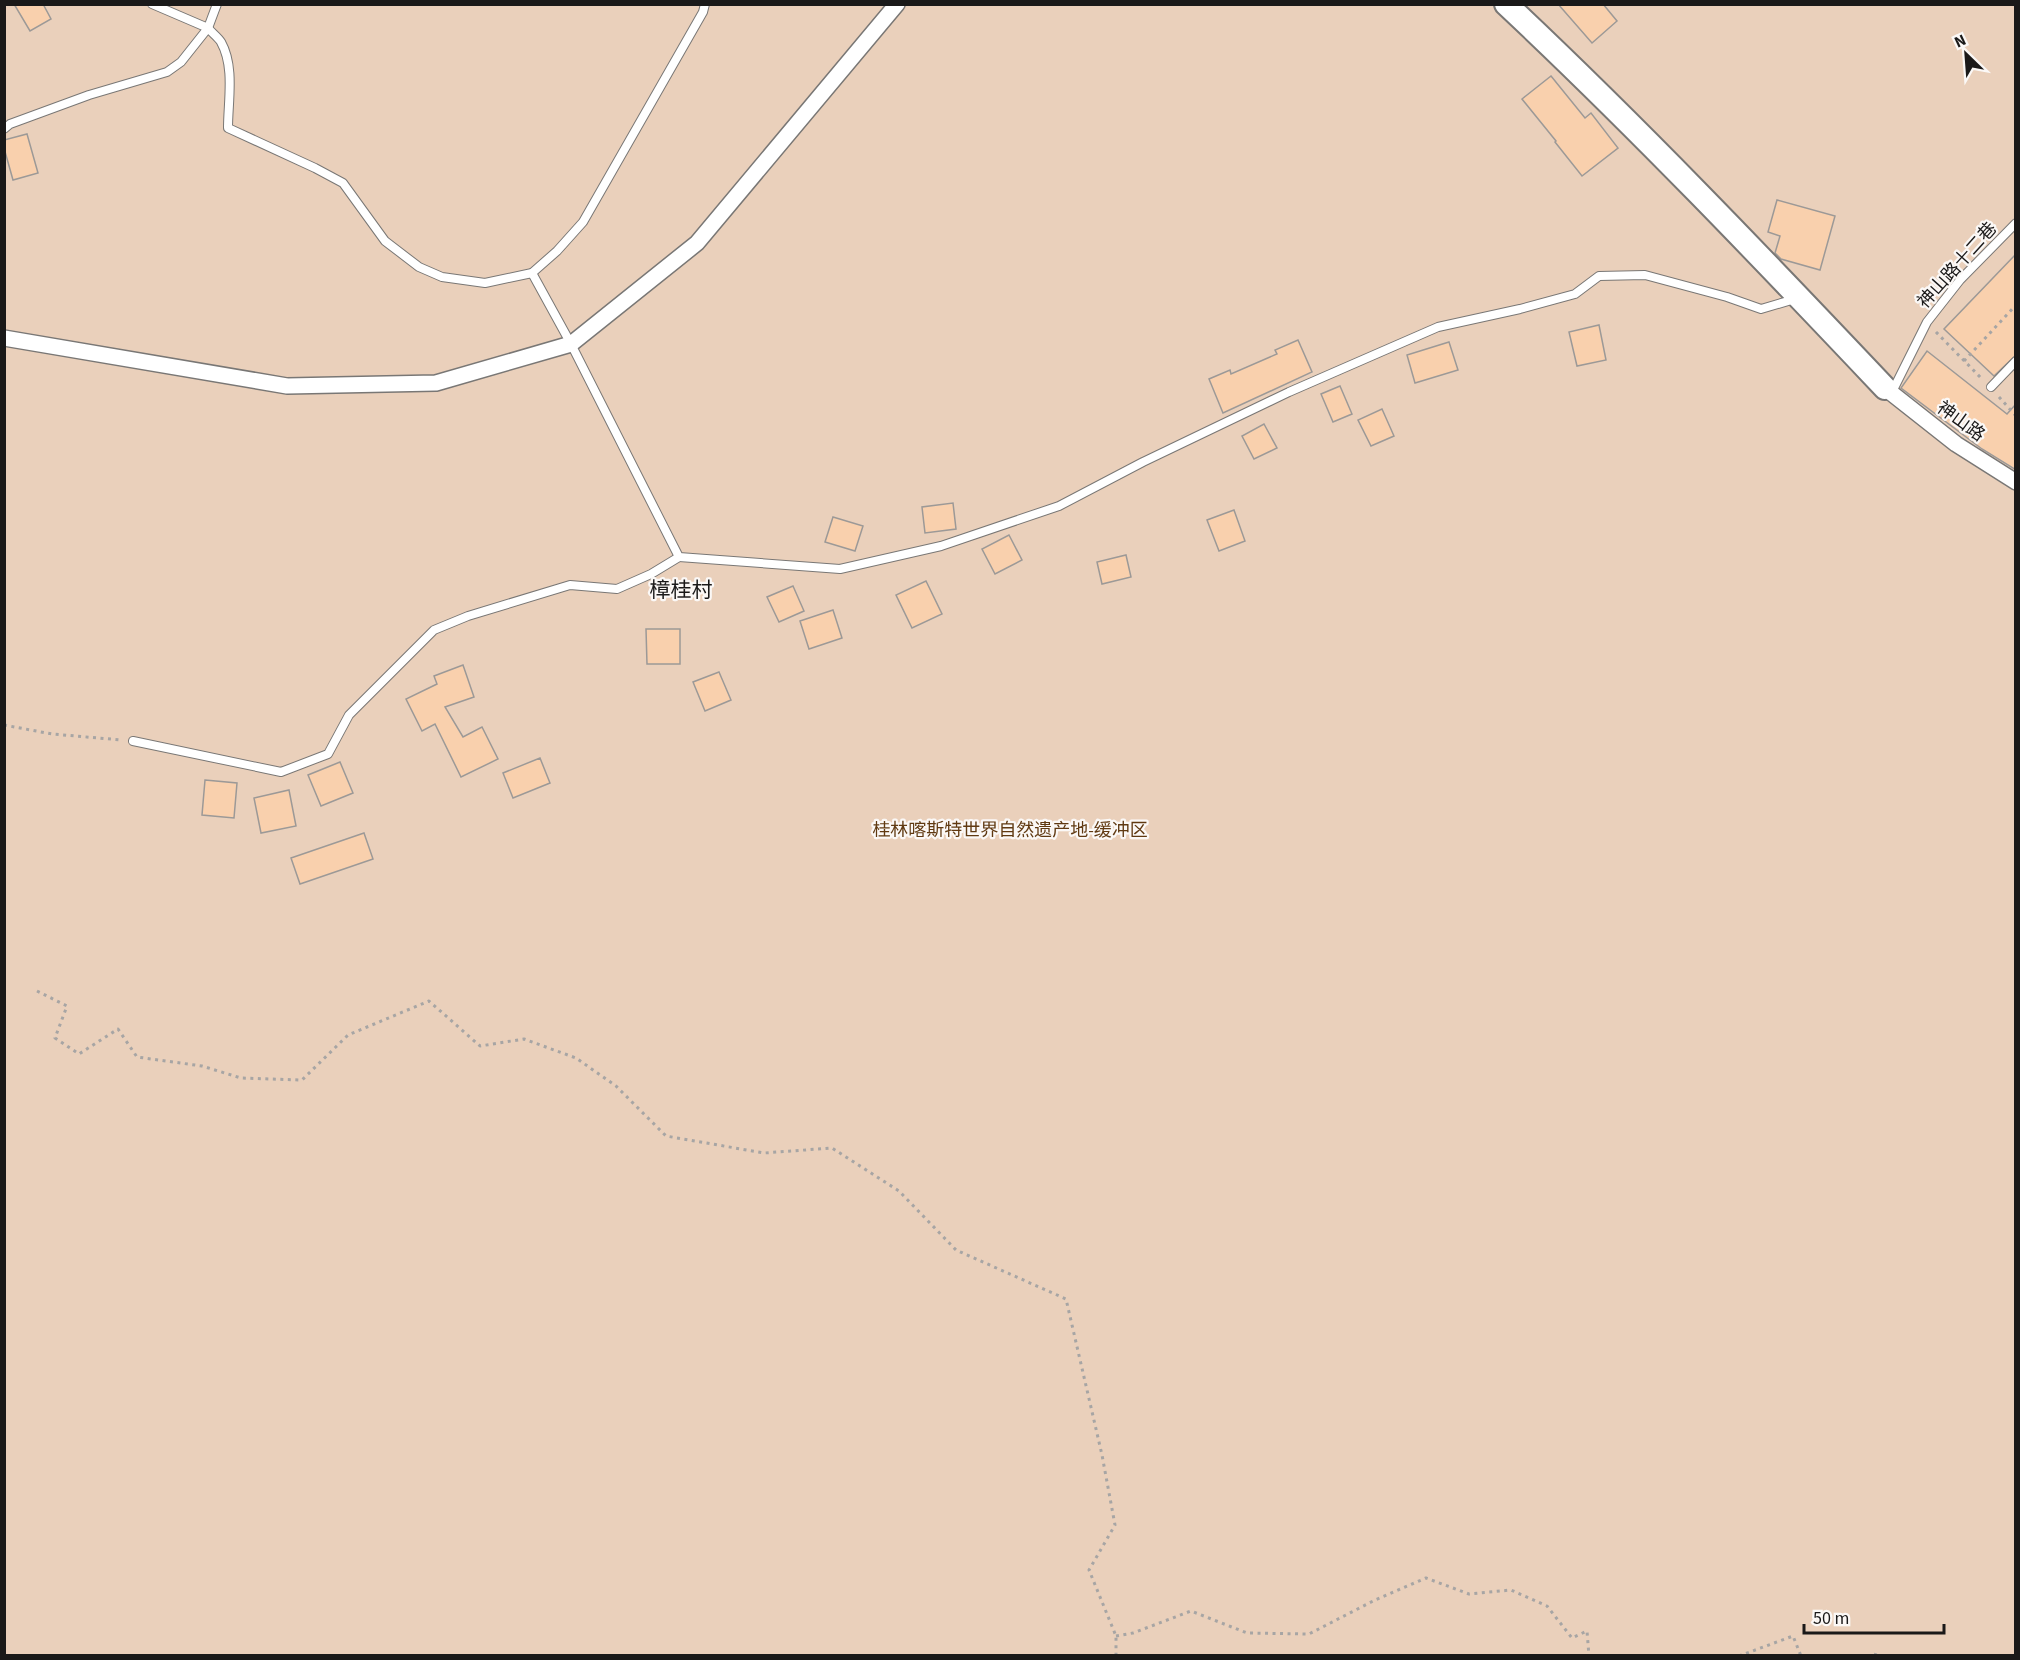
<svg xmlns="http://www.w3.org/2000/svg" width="2020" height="1660" font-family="'Source Sans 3','Noto Sans SC',sans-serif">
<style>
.park{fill:#ead0bb}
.building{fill:#f9d0ad;stroke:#9c9997;stroke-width:1.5}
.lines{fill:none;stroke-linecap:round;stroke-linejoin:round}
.service-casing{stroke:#797775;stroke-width:10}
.minor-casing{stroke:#797775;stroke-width:18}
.secondary-casing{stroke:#797775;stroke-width:26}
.path{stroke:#a7a5a4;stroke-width:3;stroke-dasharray:3 4.5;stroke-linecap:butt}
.service{stroke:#fff;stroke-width:8}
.minor{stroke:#fff;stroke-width:15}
.secondary{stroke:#fff;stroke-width:22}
.labels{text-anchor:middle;stroke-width:4.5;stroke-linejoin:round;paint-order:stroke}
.street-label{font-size:18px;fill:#1a1919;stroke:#fbf8f6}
.park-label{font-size:18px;fill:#603911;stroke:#fbf8f6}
.quarter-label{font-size:21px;fill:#1a1919;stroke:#fbf8f6}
</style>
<rect width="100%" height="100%" fill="#fbf8f6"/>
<path class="park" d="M5 5H2015V1655L5 1656Z"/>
<g class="building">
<path d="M14 4H43L51 19 30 31Z"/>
<path d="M1558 4H1603L1617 21 1592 43Z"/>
<path d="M1551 76 1585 118 1591 113 1618 148 1582 176 1555 142 1556 141 1522 99Z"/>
<path d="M27 134 38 173 13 180 4 148V140Z"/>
<path d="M1777 200 1835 216 1820 270 1781 259 1775 253 1780 236 1768 232Z"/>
<path d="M2016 254V355L1994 376 1944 329Z"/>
<path d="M1599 325 1606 360 1577 366 1569 332Z"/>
<path d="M1298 340 1312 372 1223 413 1209 379 1230 370 1231 374 1277 354 1275 350Z"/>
<path d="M1449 342 1458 370 1415 383 1407 355Z"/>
<path d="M1927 351 2007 414 2016 404V470L1982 449 1901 388Z"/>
<path d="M1340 386 1352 414 1333 422 1321 394Z"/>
<path d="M1382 409 1394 436 1371 446 1358 420Z"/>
<path d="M1264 424 1277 448 1254 459 1242 436Z"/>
<path d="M953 503 956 529 925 533 922 507Z"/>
<path d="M1234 510 1245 541 1219 551 1207 520Z"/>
<path d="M833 517 863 526 855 551 825 542Z"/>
<path d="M1009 535 1022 560 995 574 982 549Z"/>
<path d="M1126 555 1131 577 1102 584 1097 562Z"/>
<path d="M926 581 942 614 912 628 896 595Z"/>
<path d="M793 586 804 611 779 622 767 597Z"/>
<path d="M833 610 842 638 809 649 800 621Z"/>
<path d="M646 629H680V664H647Z"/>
<path d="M463 665 474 697 445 707 463 737 482 727 498 759 461 777 435 724 422 731 406 699 437 684 434 676Z"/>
<path d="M719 672 731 700 705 711 693 682Z"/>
<path d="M540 758 550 783 513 798 503 773Z"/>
<path d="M340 762 353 793 321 806 308 775Z"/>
<path d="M205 780 237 783 234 818 202 815Z"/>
<path d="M289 790 296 826 261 833 254 798Z"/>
<path d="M364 833 373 859 300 884 291 858Z"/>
</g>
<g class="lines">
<g class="service-casing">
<g id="service">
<path d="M152 4 208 28 217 4"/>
<path d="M4 129 10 124 89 95 167 72 181 62 208 28C212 33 218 37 221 42 235 67 228 101 228 128L315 168 343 183 385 241 419 267 442 277 485 283 532 273 557 251 583 222 703 12 705 4"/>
<path d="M532 273 571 344 679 557 840 569 941 546 1059 506 1143 462 1289 392 1438 327 1520 309 1575 294 1599 276 1645 275 1727 297 1761 309 1795 299"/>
<path d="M1991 387 2016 361"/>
<path d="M1892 392 1927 322 1960 280 2016 223"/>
<path d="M133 741 281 772 328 754 349 715 434 630 468 616 570 585 617 589 651 574 679 557"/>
</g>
</g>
<g class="minor-casing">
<g id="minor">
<path d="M4 338 287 386 436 383 571 344 697 243 897 4"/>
<path d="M1885 388 1956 444 2016 482"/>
</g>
</g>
<g class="secondary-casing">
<path id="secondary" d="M1506 4C1637 127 1762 258 1885 388"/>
</g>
<g class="path">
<path d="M1936 332 1982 379"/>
<path d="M1964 361 2016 305"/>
<path d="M1999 397 2016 416"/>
<path d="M4 725 52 734 122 740"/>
<path d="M37 991 67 1006 55 1038 79 1054 118 1029 137 1057 202 1066 241 1078 302 1080 348 1035 429 1001 480 1046 524 1039 576 1058 616 1086 666 1136 764 1153 832 1148 899 1191 956 1250 1066 1299 1102 1455 1115 1525 1089 1570 1116 1636V1656"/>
<path d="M1116 1636 1133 1633 1191 1611 1247 1633 1309 1634 1375 1600 1426 1578 1469 1594 1511 1590 1547 1606 1572 1638 1587 1631 1589 1656"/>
<path d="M1739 1656 1793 1636 1801 1656"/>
<path d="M1875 1656 1876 1652 1878 1656"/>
</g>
<use href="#service" class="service"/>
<use href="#minor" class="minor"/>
<use href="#secondary" class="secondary"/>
</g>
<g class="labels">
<g class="street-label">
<text transform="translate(1957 265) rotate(-48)" y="6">神山路十二巷</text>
<text transform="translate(1961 421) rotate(36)" y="6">神山路</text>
</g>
<g class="park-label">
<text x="1010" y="836">桂林喀斯特世界自然遗产地-缓冲区</text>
</g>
<g class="quarter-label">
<text x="681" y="597">樟桂村</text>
</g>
</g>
<rect width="2020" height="1660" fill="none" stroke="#1a1919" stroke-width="12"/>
<g transform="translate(1966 54) rotate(335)" stroke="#fbf8f6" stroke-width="4.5" paint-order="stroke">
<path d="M0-4.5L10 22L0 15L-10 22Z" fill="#1a1919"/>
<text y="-9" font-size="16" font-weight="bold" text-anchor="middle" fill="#1a1919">N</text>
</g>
<path d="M1804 1624v9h140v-9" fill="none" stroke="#1a1919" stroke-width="3"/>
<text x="1813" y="1624" font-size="18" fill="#1a1919" stroke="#fbf8f6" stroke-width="4.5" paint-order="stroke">50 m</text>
</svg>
